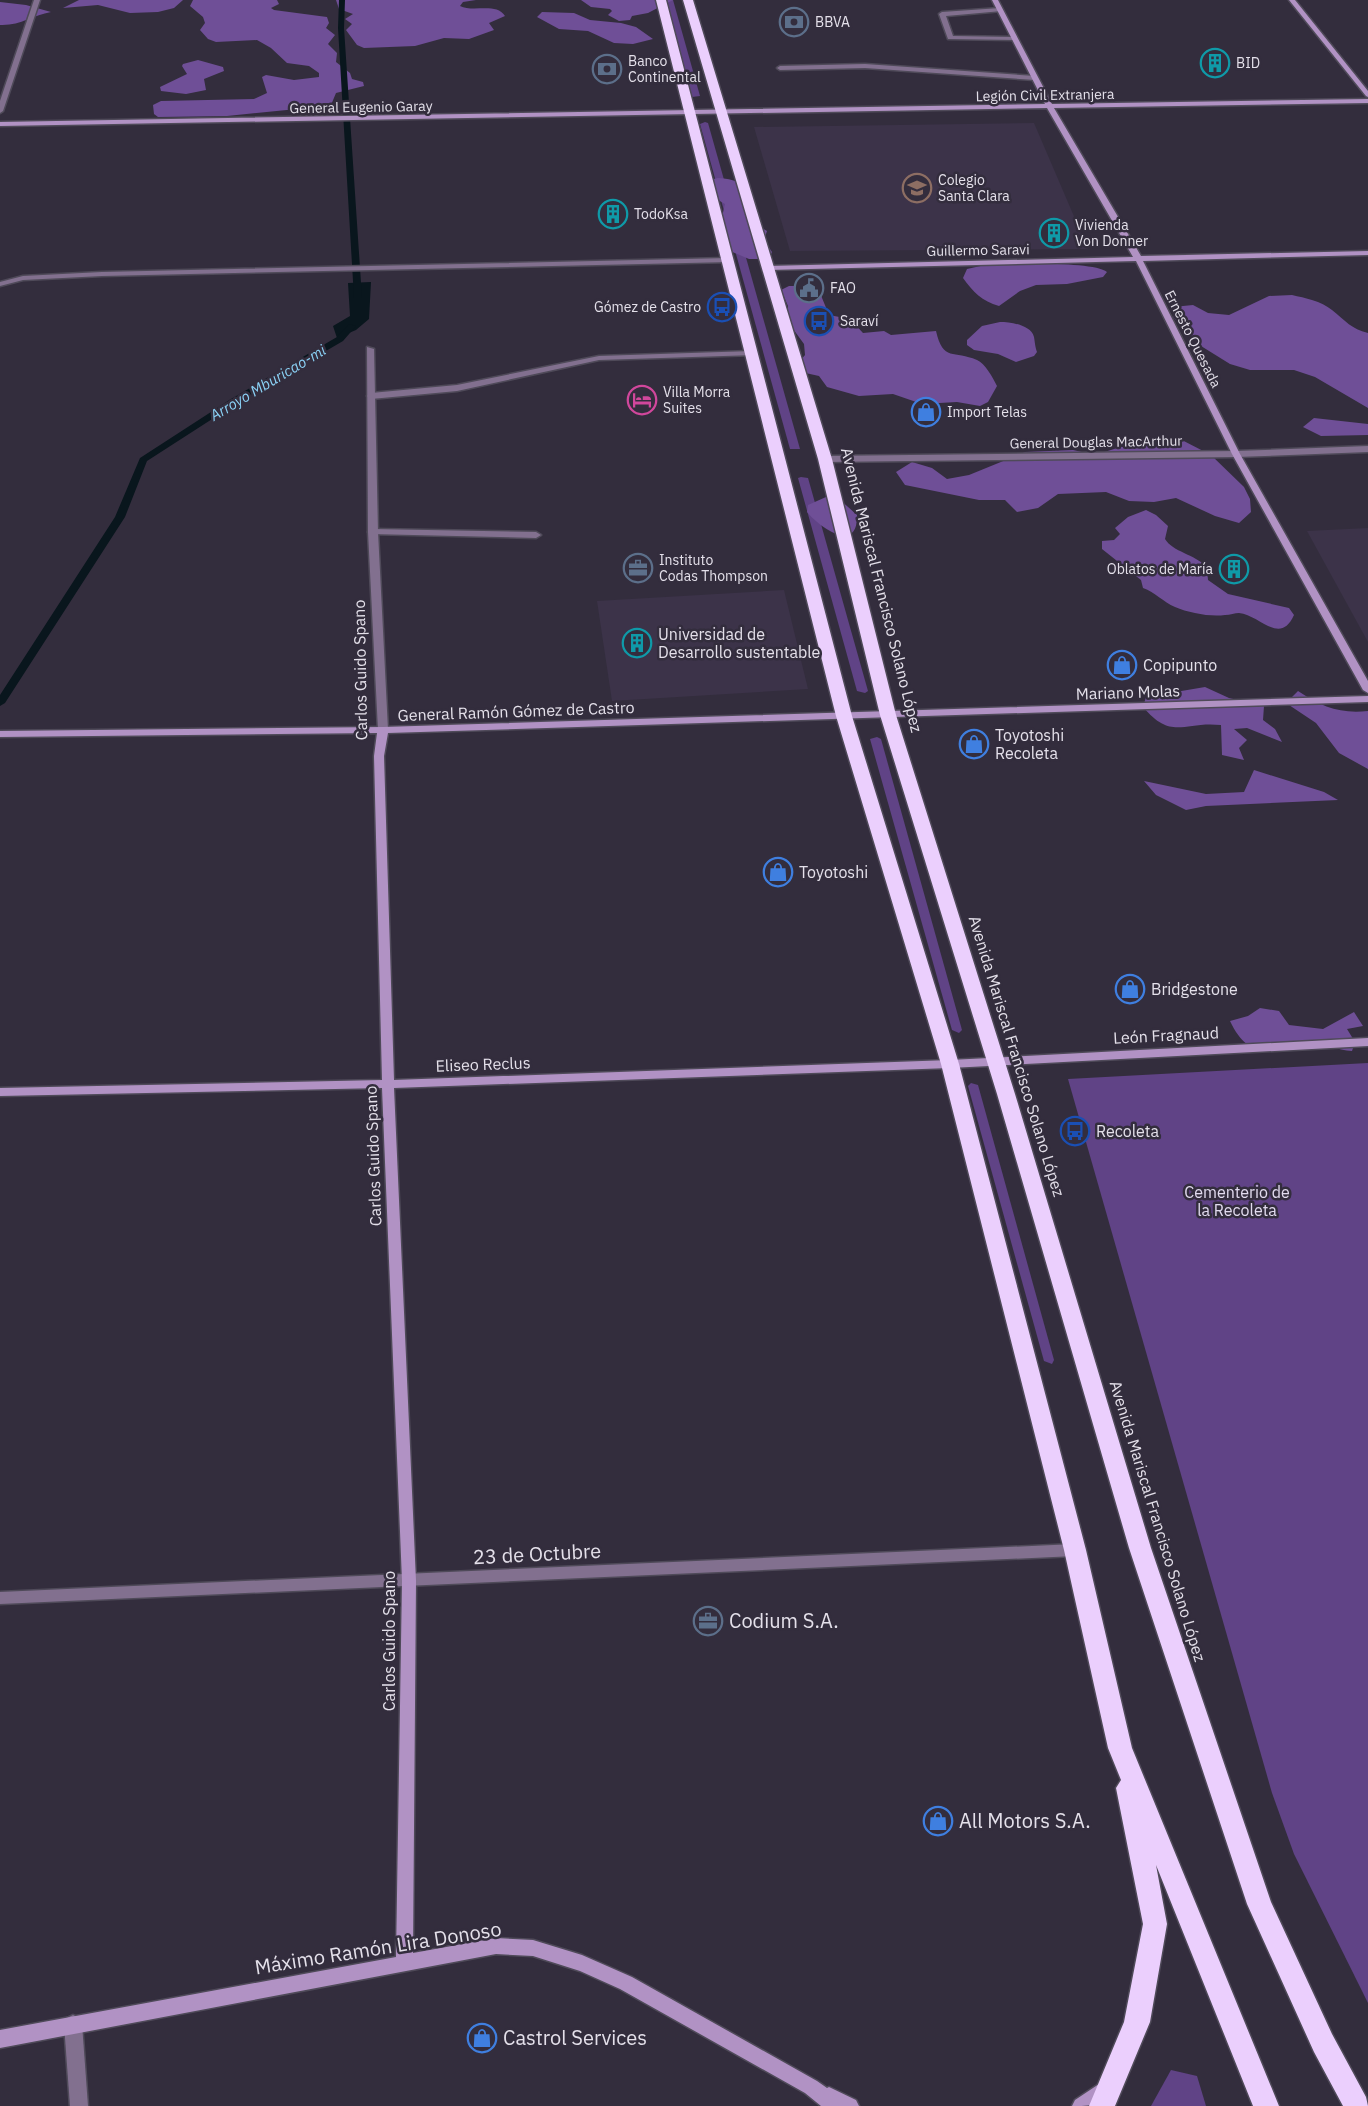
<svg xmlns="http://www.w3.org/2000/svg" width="1368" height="2106" font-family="'IBM Plex Sans',sans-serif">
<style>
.built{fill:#3c3349}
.green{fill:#604386}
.forest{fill:#6f4f97}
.water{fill:#09161d}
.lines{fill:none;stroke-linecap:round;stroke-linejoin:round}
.stream{fill:#09161d;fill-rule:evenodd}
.lane-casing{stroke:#4f4a59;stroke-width:3}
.street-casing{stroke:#4f4a59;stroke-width:3}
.secondary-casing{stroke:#4f4a59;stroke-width:3}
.highway-casing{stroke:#4f4a59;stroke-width:3}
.lane{fill:#82708f;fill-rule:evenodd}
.street{fill:#82708f;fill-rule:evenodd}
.secondary{fill:#b192c4;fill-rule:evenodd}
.highway{fill:#ebcffd;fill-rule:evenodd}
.labels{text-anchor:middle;stroke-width:5;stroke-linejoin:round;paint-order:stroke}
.far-poi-label{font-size:14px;fill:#e4e0ea;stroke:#332d3d;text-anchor:start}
.far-street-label{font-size:14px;fill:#e4e0ea;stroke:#332d3d}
.far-water-label{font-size:15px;font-style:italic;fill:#8bd2f6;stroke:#332d3d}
.street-label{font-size:16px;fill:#e4e0ea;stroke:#332d3d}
.poi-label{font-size:16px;fill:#e4e0ea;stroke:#332d3d;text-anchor:start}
.park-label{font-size:16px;fill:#e2dbef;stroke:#332d3d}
.near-street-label{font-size:20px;fill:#e4e0ea;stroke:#332d3d}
.near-poi-label{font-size:20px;fill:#e4e0ea;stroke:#332d3d;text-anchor:start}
</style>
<rect width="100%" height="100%" fill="#332d3d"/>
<g class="built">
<path d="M1034 123 1088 249 790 251 754 127Z"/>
<path d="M1368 528V642L1307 531Z"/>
<path d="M784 590 808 689 612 701 597 601Z"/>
</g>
<g class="green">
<path d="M666 0H673L700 96 692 97Z"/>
<path d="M705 122 708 123 800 449H790L700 124Z"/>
<path d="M801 477 808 478 868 691 865 693 857 691 798 478Z"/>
<path d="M877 737 881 739 962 1030 959 1033 952 1030 870 739Z"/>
<path d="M1368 1063V2003L1294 1854 1272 1793 1068 1079Z"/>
<path d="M971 1083 978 1085 1054 1360 1052 1364 1044 1361 968 1086Z"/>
<path d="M1171 2070 1197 2076 1206 2106H1151Z"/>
</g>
<g class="forest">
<path d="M79 0H183L174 8 158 12 130 13 98 5 63 8Z"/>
<path d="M193 0H277L279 4 271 8 274 10 327 17 329 23 326 28 335 35 328 44 337 53 336 62 350 73 352 79 363 82 364 86 336 93 331 105 327 106 227 116 158 117 154 114 153 105 161 101 254 99 267 93 262 77 266 75 294 80 319 77V73L309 66 287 63 271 48 257 40 216 42 208 39 200 30 205 23 203 17 190 6Z"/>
<path d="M336 0H476L463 2 460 6C473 13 496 2 505 16L489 23 494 30 469 39 444 38 415 46 364 48 357 45 346 30 352 24 345 19 353 14 339 9Z"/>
<path d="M581 0H673L648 13 632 16 630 20 619 21 608 15 612 11 610 9 591 7Z"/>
<path d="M0 2 26 5 51 12C33 15 20 26 0 25Z"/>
<path d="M542 12 574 13 590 20 621 23 636 27 653 39 633 44 614 43 588 31 559 29 537 17Z"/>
<path d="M198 60 223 67 224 71 204 79 206 90 186 94 161 91 160 87 187 74 182 66 183 64Z"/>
<path d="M718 178C751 179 752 198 759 226L767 231 764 240 772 252 769 259H749L730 251 721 221 725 204 713 197 709 180Z"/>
<path d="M985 265C1007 264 1093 261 1107 272L1103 277 1067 284 1036 285 1020 291 999 306C982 301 973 292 963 278L967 269Z"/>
<path d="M789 286H800L820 293 829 315 850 319 863 333 884 331 891 335 936 331C943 362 954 350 977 360 985 363 993 378 997 386L988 402 980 406 957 402 922 404 893 394 859 396 827 387 819 376 801 372 800 361 805 355 804 344 788 322V306L781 290Z"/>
<path d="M1292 295C1305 298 1321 301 1332 310 1346 321 1351 329 1368 333V408L1315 377 1294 370H1250L1230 364 1201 346 1173 317V307L1193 305 1208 313 1229 315 1269 296Z"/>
<path d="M1000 322C1011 322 1031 325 1034 337 1035 343 1035 346 1037 352L1034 356 1016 362 998 354 974 350 967 345V340L982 326Z"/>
<path d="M1314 418 1368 424V435L1321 436 1303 427Z"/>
<path d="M1152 437H1176L1211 455 1244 487 1250 499 1251 512 1239 523 1215 516 1176 498 1154 502 1129 501 1106 492 1058 494 1038 508 1017 512 1005 500H979L905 485 896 472 912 462 932 468 947 479 969 475 1025 452 1073 450 1095 455Z"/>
<path d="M826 497 838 498 857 515C858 555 819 527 807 512L808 505Z"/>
<path d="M1146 510 1156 515 1168 526 1165 539C1173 552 1194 554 1207 567L1208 580 1228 594 1289 608 1294 615C1280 646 1260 615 1239 613 1235 613 1230 615 1225 615 1210 617 1189 613 1175 607 1163 602 1155 592 1143 588L1141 580 1102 549V541L1114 540 1120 534 1115 528 1128 517Z"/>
<path d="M1205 687 1229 698 1264 706 1263 720 1275 729 1282 742 1247 728 1234 729 1247 740 1239 748 1244 760 1222 755 1221 725C1183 721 1172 741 1143 707L1146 697Z"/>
<path d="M1298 691C1322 707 1340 714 1368 711V769L1339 753 1316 723 1286 703Z"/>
<path d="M1254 770 1324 792 1338 800 1206 806 1186 810 1156 795 1144 781 1206 794 1244 792Z"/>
<path d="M1260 1008 1279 1011 1289 1025 1323 1029 1354 1012 1363 1026 1347 1029 1355 1042 1352 1051C1338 1050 1323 1044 1310 1044 1271 1044 1251 1065 1230 1021L1248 1016Z"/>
</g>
<path class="water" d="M371 282 369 319 356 330 337 338 333 326 350 316 348 283Z"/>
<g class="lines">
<g class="stream">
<path d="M339 0H345L344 28 362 298 358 300 354 298 338 28Z"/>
<path d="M349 324 356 326 343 341 237 403 147 461 125 517 5 703 0 706V695L115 517 140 458 231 399 337 337Z"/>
</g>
<g class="lane-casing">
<g id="lane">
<path d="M1000 8 1002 9V11L946 16 953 36 1014 37 1016 38V40L948 39 939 14 942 12Z"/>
<path d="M865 64 1035 76 1038 78 1035 80 865 68 780 70 777 68 780 66Z"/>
<path d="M752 351 756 353 755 355 599 360 457 391 371 399 367 396 371 393 457 385 599 356Z"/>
<path d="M373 529 536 532 541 535 536 538 370 534 368 532Z"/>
<path d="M73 2015 79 2018 82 2024 88 2106H70L64 2024 67 2018Z"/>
</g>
</g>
<g class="street-casing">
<g id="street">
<path d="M34 0H40L3 111 0 113V101Z"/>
<path d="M728 258H731V262L102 276 23 280 0 286V282L23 276 102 272Z"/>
<path d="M367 347 374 349 378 532 388 730 383 733 378 730 368 532Z"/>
<path d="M1368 446V452L1236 457 825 462 821 459 825 456 1236 451Z"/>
<path d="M1075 1544 1080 1546 1082 1550 1080 1554 1075 1556 0 1604V1592Z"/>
</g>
</g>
<g class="secondary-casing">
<g id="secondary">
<path d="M992 0H998L1052 104 1368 99V103L1054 108 1141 256 1368 251V255L1143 261 1240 454 1368 681V693L1363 690 1232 454 1136 261 768 270 764 268 768 266 1133 257 1047 108 0 126V122L1045 104Z"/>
<path d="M1289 0H1295L1368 91V97L1366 96Z"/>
<path d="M1368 696V702L388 733 384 756 394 1080 950 1060 1368 1038V1046L950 1068 394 1088 416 1581 413 1953 496 1938 533 1940 582 1955 632 1977 817 2081 827 2088 829 2087 856 2100 859 2106H821L805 2093 620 1989 580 1971 533 1956 496 1954 0 2048V2030L396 1957 402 1581 382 1088 0 1096V1088L382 1080 374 756 377 733 0 737V731L383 727Z"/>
<path d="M1105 2080 1111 2083 1114 2089C1106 2106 1089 2106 1072 2106L1075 2100Z"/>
</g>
</g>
<g class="highway-casing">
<g id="highway">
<path d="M656 0H666L852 716 959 1064 1086 1550 1132 1748 1279 2106H1253L1156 1865 1167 1924 1150 2022 1115 2106H1089L1124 2022 1143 1924 1116 1788 1121 1780 1108 1748 1064 1550 941 1064 836 716Z"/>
<path d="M683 0H693L832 459 896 715 1015 1094 1151 1548 1271 1902 1332 2034 1366 2097 1368 2106H1343L1314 2052 1247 1904 1129 1548 997 1094 880 715 818 459Z"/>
</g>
</g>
<use href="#lane" class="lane"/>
<use href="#street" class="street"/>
<use href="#secondary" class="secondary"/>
<use href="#highway" class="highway"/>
</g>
<defs>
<g id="bank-ring" transform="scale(1.5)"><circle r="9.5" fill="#332d3d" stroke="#5c6f8a" stroke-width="1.5"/><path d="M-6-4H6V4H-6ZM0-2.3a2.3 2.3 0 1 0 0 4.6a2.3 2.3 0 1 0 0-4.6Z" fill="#5c6f8a"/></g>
<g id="building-ring" transform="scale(1.5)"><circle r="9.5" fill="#332d3d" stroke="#0f9aa8" stroke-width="1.5"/><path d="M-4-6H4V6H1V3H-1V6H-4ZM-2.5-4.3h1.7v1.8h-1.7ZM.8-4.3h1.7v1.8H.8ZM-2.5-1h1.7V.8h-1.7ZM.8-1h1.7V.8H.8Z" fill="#0f9aa8"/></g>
<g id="school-ring" transform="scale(1.5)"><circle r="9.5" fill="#332d3d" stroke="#8d6e63" stroke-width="1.5"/><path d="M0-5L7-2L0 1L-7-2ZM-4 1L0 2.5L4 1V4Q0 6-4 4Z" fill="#8d6e63"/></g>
<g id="civic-ring" transform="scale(1.5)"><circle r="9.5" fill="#332d3d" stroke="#5c6f8a" stroke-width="1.5"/><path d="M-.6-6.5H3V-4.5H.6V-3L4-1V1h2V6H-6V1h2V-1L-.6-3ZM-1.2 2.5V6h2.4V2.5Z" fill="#5c6f8a"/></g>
<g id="bus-ring" transform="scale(1.5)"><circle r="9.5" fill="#332d3d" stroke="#1a4fb4" stroke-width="1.5"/><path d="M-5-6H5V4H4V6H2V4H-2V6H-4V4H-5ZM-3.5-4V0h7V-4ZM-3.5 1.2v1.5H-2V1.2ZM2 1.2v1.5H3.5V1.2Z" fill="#1a4fb4"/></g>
<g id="hotel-ring" transform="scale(1.5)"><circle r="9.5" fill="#332d3d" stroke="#d1479c" stroke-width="1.5"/><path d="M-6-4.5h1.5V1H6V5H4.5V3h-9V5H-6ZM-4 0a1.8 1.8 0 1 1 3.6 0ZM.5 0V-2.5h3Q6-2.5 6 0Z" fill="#d1479c"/></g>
<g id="shop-ring" transform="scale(1.5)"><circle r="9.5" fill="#332d3d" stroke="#3f7fe0" stroke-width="1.5"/><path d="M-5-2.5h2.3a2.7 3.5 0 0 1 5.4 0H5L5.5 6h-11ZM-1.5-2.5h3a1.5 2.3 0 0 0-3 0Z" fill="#3f7fe0"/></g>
<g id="office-ring" transform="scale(1.5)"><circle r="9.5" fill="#332d3d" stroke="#5c6f8a" stroke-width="1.5"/><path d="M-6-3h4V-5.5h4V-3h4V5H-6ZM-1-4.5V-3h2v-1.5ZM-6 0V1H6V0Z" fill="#5c6f8a"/></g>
</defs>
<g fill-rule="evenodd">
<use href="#bank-ring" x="794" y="22"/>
<use href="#building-ring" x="1215" y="63"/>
<use href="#bank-ring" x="607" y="69"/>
<use href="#school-ring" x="917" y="188"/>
<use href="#building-ring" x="613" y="214"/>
<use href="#building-ring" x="1054" y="233"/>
<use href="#civic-ring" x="809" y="288"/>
<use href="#bus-ring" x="722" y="307"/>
<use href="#bus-ring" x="819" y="321"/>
<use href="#hotel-ring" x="642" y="400"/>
<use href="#shop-ring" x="926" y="412"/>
<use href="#office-ring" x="638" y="568"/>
<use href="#building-ring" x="1234" y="569"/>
<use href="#building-ring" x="637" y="643"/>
<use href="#shop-ring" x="1122" y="665"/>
<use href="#shop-ring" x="974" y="744"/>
<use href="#shop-ring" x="778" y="872"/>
<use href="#shop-ring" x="1130" y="989"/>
<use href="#bus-ring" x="1075" y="1131"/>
<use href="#office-ring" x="708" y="1621"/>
<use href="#shop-ring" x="938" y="1821"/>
<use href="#shop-ring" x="482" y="2038"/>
</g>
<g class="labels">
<g class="far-poi-label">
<text x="815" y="27">BBVA</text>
<text x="628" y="66">Banco<tspan x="628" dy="16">Continental</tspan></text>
<text x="1236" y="68">BID</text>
<text x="938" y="185">Colegio<tspan x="938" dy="16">Santa Clara</tspan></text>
<text x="634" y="219">TodoKsa</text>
<text x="1075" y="230">Vivienda<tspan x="1075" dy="16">Von Donner</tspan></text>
<text x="830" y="293">FAO</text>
<text x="701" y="312" text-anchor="end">Gómez de Castro</text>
<text x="840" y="326">Saraví</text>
<text x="663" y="397">Villa Morra<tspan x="663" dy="16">Suites</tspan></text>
<text x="947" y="417">Import Telas</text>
<text x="659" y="565">Instituto<tspan x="659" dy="16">Codas Thompson</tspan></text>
<text x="1213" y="574" text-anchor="end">Oblatos de María</text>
</g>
<g class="far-street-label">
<text transform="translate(1045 95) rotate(-1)" y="5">Legión Civil Extranjera</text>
<text transform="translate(361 107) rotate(-1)" y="5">General Eugenio Garay</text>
<text transform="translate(978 250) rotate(-1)" y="5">Guillermo Saravi</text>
<text transform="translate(1193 339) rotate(63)" y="5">Ernesto Quesada</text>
<text transform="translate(1096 442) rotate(-1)" y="5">General Douglas MacArthur</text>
</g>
<g class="far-water-label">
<text transform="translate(268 383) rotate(-31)" y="5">Arroyo Mburicao-mi</text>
</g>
<g class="street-label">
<text transform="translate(882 590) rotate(76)" y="6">Avenida Mariscal Francisco Solano López</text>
<text transform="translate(360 670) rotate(-91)" y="6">Carlos Guido Spano</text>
<text transform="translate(1128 692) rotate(-2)" y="6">Mariano Molas</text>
<text transform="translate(516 711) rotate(-2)" y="6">General Ramón Gómez de Castro</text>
<text transform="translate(1166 1035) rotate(-3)" y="6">León Fragnaud</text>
<text transform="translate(1017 1056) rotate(73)" y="6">Avenida Mariscal Francisco Solano López</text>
<text transform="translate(483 1064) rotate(-2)" y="6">Eliseo Reclus</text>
<text transform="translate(373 1156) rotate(-92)" y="6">Carlos Guido Spano</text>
<text transform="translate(1158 1521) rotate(73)" y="6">Avenida Mariscal Francisco Solano López</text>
<text transform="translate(389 1641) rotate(-90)" y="6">Carlos Guido Spano</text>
</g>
<g class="poi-label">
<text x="658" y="640">Universidad de<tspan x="658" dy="18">Desarrollo sustentable</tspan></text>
<text x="1143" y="671">Copipunto</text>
<text x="995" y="741">Toyotoshi<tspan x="995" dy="18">Recoleta</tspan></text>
<text x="799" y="878">Toyotoshi</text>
<text x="1151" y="995">Bridgestone</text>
<text x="1096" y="1137">Recoleta</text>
</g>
<g class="park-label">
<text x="1237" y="1198">Cementerio de<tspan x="1237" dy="18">la Recoleta</tspan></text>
</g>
<g class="near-street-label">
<text transform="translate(537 1554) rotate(-3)" y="7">23 de Octubre</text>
<text transform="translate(378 1948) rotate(-9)" y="7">Máximo Ramón Lira Donoso</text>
</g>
<g class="near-poi-label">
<text x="729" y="1628">Codium S.A.</text>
<text x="959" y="1828">All Motors S.A.</text>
<text x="503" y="2045">Castrol Services</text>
</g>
</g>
</svg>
